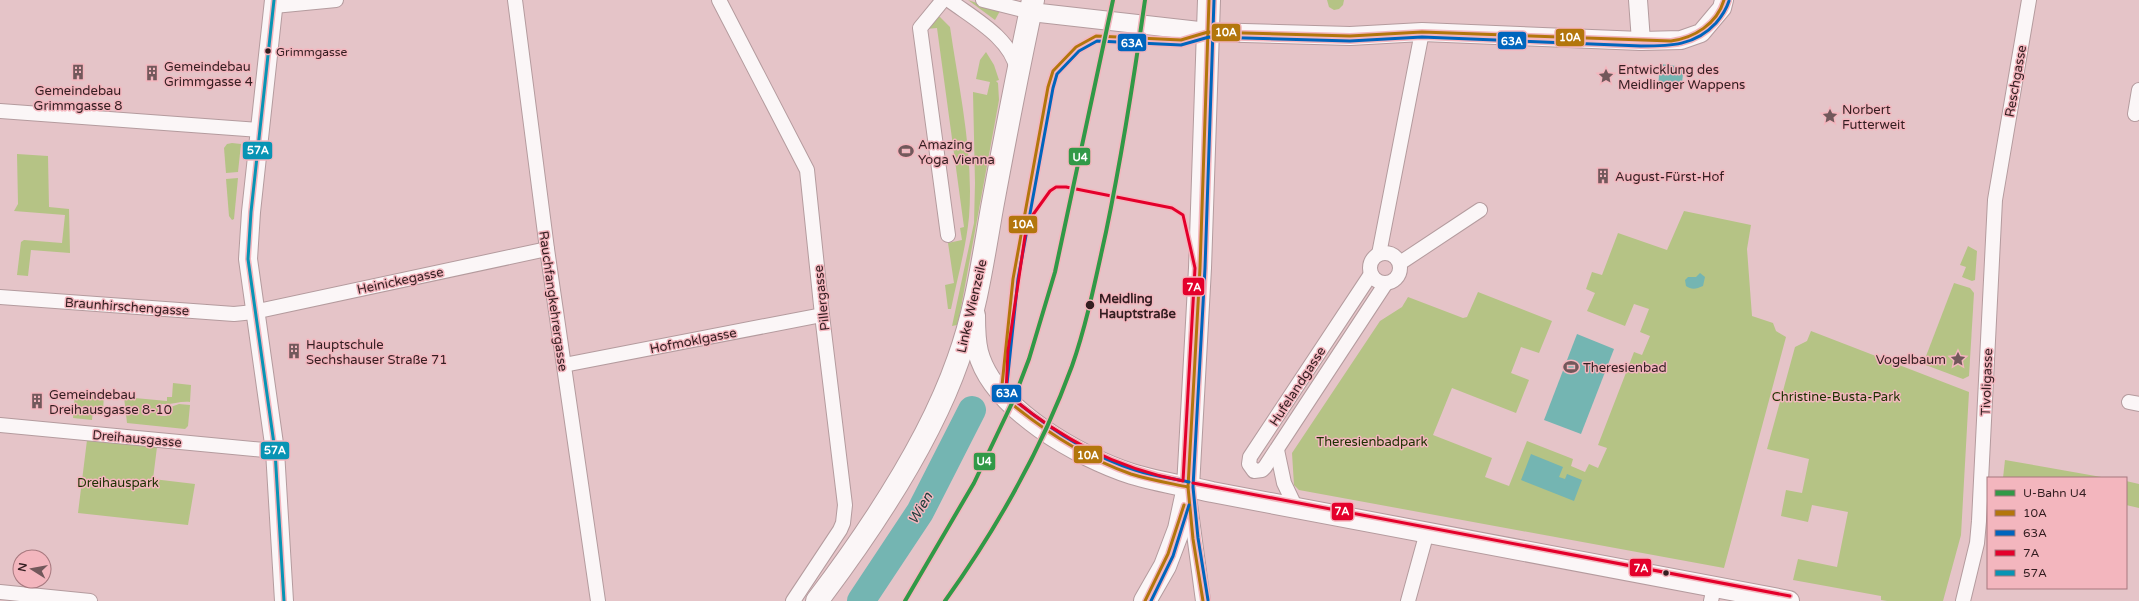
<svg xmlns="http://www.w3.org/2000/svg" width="2139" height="601" font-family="'Varela Round',sans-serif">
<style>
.green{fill:#b5c385}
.water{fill:#74b5b2}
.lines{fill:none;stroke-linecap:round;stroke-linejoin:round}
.river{stroke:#74b5b2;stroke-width:28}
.minor-casing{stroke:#b49b9e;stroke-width:16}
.tertiary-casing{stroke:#b49b9e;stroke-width:20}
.secondary-casing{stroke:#b49b9e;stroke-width:22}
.primary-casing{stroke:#b49b9e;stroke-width:24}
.minor{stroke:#fbf6f7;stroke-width:14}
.tertiary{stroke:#fbf6f7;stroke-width:18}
.secondary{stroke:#fbf6f7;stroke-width:20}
.primary{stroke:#fbf6f7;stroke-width:22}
.bus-1-casing{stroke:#f3b6be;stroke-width:6}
.bus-2-casing{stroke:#f3b6be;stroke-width:6}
.bus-3-casing{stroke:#f3b6be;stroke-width:6}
.bus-4-casing{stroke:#f3b6be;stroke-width:6}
.bus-1{stroke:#b3760c;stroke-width:3}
.bus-2{stroke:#0065bd;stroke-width:3}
.bus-3{stroke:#e4002b;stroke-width:3}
.bus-4{stroke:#0894b4;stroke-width:3}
.metro-1-casing{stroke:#f3b6be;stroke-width:7}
.metro-1{stroke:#319947;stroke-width:4}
.bus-dot{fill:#341e21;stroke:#f3b6be;stroke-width:1.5}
.labels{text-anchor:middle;stroke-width:3;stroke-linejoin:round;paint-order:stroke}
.bus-label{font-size:12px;fill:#341e21;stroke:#f3b6be;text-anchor:start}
.poi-label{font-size:13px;fill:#341e21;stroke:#f3b6be;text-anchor:start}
.street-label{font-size:13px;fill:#341e21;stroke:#f3b6be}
.stop-label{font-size:13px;font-weight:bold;fill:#341e21;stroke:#f3b6be;text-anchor:start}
.park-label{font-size:13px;fill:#1c3100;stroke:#f3b6be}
.water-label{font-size:14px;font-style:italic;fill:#1c3c3a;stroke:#f3b6be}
.line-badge{stroke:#f3b6be;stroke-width:1.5}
.badge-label{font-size:11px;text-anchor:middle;font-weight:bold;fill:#fff}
</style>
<rect width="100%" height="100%" fill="#e5c4c8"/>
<g class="green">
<path d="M968 0 1000 11 995 20Z"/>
<path d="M1327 0H1344L1343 5 1339 9 1334 10 1329 7Z"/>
<path d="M936 16 940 17 950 27C959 89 974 154 969 217 966 248 957 279 951 309H948L945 285 954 283 948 243 962 240 960 228 964 227 937 28 926 29Z"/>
<path d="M986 52 994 65 999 80 996 81 998 83 999 100 960 313 957 325 952 326 974 223 975 183 973 92 987 95 990 82 976 79 980 60Z"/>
<path d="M232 143 241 144 238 172 226 173 224 148 227 144Z"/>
<path d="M17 154 48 156 49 207 69 209 70 253 31 250 28 276 17 275 21 242 24 240 62 243 65 215 14 211 18 204Z"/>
<path d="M238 178 234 219 232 220 229 216 226 179Z"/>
<path d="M1684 211 1751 225 1747 249 1752 316 1773 323 1776 331 1786 337 1724 568 1299 490 1294 485 1292 453 1380 321 1402 307 1408 297 1463 318 1467 317 1478 292 1552 321 1539 353 1521 347 1511 373 1529 380 1516 413 1452 388 1433 435 1492 458 1485 477 1509 486 1527 441 1573 459 1571 466 1585 472 1589 464 1598 468 1607 448 1598 445 1634 352 1642 355 1650 336 1640 332 1649 309 1634 304 1625 326 1587 311 1595 293 1586 289 1592 272 1602 275 1618 233 1667 250Z"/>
<path d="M1968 246 1977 251 1975 280 1972 281 1962 277 1966 267 1960 265Z"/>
<path d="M1954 283 1970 288 1974 293 1969 376 1963 379 1923 364Z"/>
<path d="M1811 331 1969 392 1961 535 1943 601H1887L1881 600V596L1793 580 1798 559 1837 567 1848 512 1812 505 1808 522 1781 516 1786 490 1802 493 1809 459 1767 449 1795 347 1807 341Z"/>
<path d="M173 383 191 385 190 402C179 401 172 405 162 404L160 416H167L168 408 179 404 190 405 188 426 185 429 127 423 124 397 167 401V397H172Z"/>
<path d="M75 393 104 395 103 411 93 410 92 420 73 418Z"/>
<path d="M87 440 157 447 153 479 195 484 188 525 78 513Z"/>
<path d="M2005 460 2107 478H2003Z"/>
<path d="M2126 481 2139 484V508L2126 505Z"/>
</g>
<g class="water">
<path d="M1660 64 1684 67 1681 90 1658 87Z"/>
<path d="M1700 273 1705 277 1703 286C1696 289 1692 290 1686 286L1685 280 1688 277H1696Z"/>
<path d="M1577 334 1614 349 1581 434 1544 420Z"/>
<path d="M1531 454 1563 467 1559 477 1565 479 1567 474 1582 480 1574 501 1521 480Z"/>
</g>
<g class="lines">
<path class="river" d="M861 601 920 512 972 410"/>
<g class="minor-casing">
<g id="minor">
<path d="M515 0 547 249 598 601"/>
<path d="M719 0 807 170 822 315 845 505 843 523 840 530 793 601"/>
<path d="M943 0 920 28 948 235"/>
<path d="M949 0C973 18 1011 38 1017 70"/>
<path d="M983 0 1031 12"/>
<path d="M274 6 336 0"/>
<path d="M0 111 259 130"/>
<path d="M2135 114 2139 90"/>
<circle cx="1385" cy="268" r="15"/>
<path d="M1379 254 1422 32"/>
<path d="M1400 263 1480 210"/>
<path d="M1371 274 1250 457 1249 464 1254 471 1262 470 1265 467 1386 283"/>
<path d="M0 297 234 314 254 312 547 249"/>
<path d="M564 365 822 315"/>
<path d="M2129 402 2139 404"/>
<path d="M0 425 275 451"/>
<path d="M1277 450 1284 483 1295 506"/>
<path d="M1190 504 1203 601"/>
<path d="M0 592 90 601"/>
<path d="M1408 601 1427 532"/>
<path d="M1711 601 1714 587"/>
<path d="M1963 601 1977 543 1979 521 1995 200 2029 0"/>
</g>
</g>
<g class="tertiary-casing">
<g id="tertiary">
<path d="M274 0 251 212 248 259 275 451 284 601"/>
<path d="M1638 0 1641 41"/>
<path d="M1031 12 1208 32 1350 36 1422 32 1641 41 1681 40 1701 33 1722 8 1724 0"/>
</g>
</g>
<g class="secondary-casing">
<path id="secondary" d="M975 315C975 328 975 340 978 352 993 409 1079 457 1132 474 1158 482 1186 486 1212 492L1789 601"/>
</g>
<g class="primary-casing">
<g id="primary">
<path d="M817 601C870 531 929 443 958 360 976 311 983 259 992 208 1005 138 1018 69 1033 0"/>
<path d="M1145 601 1165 566 1179 529 1188 487 1200 268 1209 0"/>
</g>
</g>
<use href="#minor" class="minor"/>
<use href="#tertiary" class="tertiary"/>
<use href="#secondary" class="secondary"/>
<use href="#primary" class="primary"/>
<g class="bus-1-casing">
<g id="bus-1">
<path d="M1001 395 1013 279 1048 87 1053 71 1076 47 1096 36 1181 40 1208 32 1350 36 1422 32 1671 41C1694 38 1717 24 1724 0"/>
<path d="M1001 395C1040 428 1083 457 1131 474 1150 480 1169 483 1188 487"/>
<path d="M1145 601 1168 554 1184 505"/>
<path d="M1203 601 1193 539 1188 487 1200 268 1209 0"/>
</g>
</g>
<g class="bus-2-casing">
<g id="bus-2">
<path d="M1189 482C1171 478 1153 476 1135 470 1087 455 1044 425 1006 393L1018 279 1053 88 1057 74 1079 51 1097 41 1181 45 1209 37 1350 41 1422 37 1641 46C1670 46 1695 46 1716 23 1722 16 1726 10 1729 1"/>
<path d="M1208 600 1198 538 1193 487 1205 268 1214 0"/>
<path d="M1151 601 1173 556 1189 505"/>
</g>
</g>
<g class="bus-3-casing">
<g id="bus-3">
<path d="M1056 187H1066L1172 208 1183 215 1195 268 1183 481C1115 468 1059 438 1006 393L1008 351 1027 223 1050 191Z"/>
<path d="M1193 483 1790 596"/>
</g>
</g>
<g class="bus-4-casing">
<path id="bus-4" d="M274 0 251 212 248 259 275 451 284 601"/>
</g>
<use href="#bus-1" class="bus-1"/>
<use href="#bus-2" class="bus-2"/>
<use href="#bus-3" class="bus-3"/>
<use href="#bus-4" class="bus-4"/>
<g class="metro-1-casing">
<g id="metro-1">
<path d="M905 601 974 483 1013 401 1029 359 1055 272 1113 0"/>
<path d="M945 601C997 528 1041 451 1072 366 1087 323 1096 277 1106 232 1122 155 1134 78 1145 0"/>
</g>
</g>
<use href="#metro-1" class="metro-1"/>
</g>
<defs>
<g id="building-bare" transform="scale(1.2)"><path d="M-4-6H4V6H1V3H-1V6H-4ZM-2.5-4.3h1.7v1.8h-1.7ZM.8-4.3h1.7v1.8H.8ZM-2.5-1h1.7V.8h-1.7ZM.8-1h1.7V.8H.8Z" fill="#72585b" stroke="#f3b6be" stroke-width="2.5" paint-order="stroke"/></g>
<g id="sight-bare" transform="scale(1.2)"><path d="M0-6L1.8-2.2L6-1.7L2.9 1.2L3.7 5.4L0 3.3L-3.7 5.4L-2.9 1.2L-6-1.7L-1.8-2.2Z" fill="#72585b" stroke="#f3b6be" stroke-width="2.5" paint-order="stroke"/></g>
<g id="stadium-bare" transform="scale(1.2)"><path d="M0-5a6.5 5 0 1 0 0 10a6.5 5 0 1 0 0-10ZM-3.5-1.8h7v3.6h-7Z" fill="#72585b" stroke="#f3b6be" stroke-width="2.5" paint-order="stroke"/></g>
</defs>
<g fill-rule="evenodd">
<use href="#building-bare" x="78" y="72"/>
<use href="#building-bare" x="152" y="73"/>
<use href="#sight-bare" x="1606" y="76"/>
<use href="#sight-bare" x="1830" y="116"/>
<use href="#stadium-bare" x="906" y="151"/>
<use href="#building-bare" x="1603" y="176"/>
<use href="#building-bare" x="294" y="351"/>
<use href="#sight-bare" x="1958" y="359"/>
<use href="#stadium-bare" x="1571" y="367"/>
<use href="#building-bare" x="37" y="401"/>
</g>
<g class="bus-dot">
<circle cx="268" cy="51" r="3.5"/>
<circle cx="1090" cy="305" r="5"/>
<circle cx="1666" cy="573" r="3.5"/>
</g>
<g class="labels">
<g class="bus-label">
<text x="276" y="56">Grimmgasse</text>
</g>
<g class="poi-label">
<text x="164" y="71">Gemeindebau<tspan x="164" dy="15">Grimmgasse 4</tspan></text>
<text x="1618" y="74">Entwicklung des<tspan x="1618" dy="15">Meidlinger Wappens</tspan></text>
<text x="78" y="95" text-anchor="middle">Gemeindebau<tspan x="78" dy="15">Grimmgasse 8</tspan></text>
<text x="1842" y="114">Norbert<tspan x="1842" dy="15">Futterweit</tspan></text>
<text x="918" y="149">Amazing<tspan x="918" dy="15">Yoga Vienna</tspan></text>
<text x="1615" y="181">August-Fürst-Hof</text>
<text x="306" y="349">Hauptschule<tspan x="306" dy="15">Sechshauser Straße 71</tspan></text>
<text x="1946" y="364" text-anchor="end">Vogelbaum</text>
<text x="1583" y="372">Theresienbad</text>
<text x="49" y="399">Gemeindebau<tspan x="49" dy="15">Dreihausgasse 8-10</tspan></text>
</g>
<g class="street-label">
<text transform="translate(2015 81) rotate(-80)" y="5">Reschgasse</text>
<text transform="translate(400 280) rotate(-12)" y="5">Heinickegasse</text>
<text transform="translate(821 298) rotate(-96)" y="5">Pillergasse</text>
<text transform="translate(554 301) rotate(82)" y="5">Rauchfangkehrergasse</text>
<text transform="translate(127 306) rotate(4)" y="5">Braunhirschengasse</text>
<text transform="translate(971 306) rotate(-77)" y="5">Linke Wienzeile</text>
<text transform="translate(693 340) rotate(-11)" y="5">Hofmoklgasse</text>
<text transform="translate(1986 382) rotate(-88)" y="5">Tivoligasse</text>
<text transform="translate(1297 386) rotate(-57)" y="5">Hufelandgasse</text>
<text transform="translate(137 438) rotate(5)" y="5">Dreihausgasse</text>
</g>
<g class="stop-label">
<text x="1099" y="303">Meidling<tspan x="1099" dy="15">Hauptstraße</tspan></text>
</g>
<g class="park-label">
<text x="1836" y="401">Christine-Busta-Park</text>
<text x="1372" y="446">Theresienbadpark</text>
<text x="118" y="487">Dreihauspark</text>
</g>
<g class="water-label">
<text transform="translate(920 508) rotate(-60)" y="5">Wien</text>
</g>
</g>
<g class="line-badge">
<rect x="1211" y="23" width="30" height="19" rx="4" fill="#b3760c"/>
<rect x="1555" y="28" width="30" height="19" rx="4" fill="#b3760c"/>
<rect x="1497" y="31" width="30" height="19" rx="4" fill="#0065bd"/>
<rect x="1117" y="33" width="30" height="19" rx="4" fill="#0065bd"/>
<rect x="242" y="141" width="31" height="19" rx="4" fill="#0894b4"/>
<rect x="1068" y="147" width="23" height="19" rx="4" fill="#319947"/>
<rect x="1008" y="215" width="30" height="19" rx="4" fill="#b3760c"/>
<rect x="1182" y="277" width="23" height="19" rx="4" fill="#e4002b"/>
<rect x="991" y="384" width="31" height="19" rx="4" fill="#0065bd"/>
<rect x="260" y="441" width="30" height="19" rx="4" fill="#0894b4"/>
<rect x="1073" y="445" width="30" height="19" rx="4" fill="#b3760c"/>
<rect x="973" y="452" width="23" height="19" rx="4" fill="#319947"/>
<rect x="1331" y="502" width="23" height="19" rx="4" fill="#e4002b"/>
<rect x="1629" y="558" width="23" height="19" rx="4" fill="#e4002b"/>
</g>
<g class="badge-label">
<text x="1226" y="36">10A</text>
<text x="1570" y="41">10A</text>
<text x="1512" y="45">63A</text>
<text x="1132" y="47">63A</text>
<text x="258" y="154">57A</text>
<text x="1080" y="161">U4</text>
<text x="1023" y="228">10A</text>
<text x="1194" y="291">7A</text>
<text x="1007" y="397">63A</text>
<text x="275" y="454">57A</text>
<text x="1088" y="459">10A</text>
<text x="984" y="465">U4</text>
<text x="1342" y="515">7A</text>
<text x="1641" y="572">7A</text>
</g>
<rect x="1987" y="477" width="140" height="112" fill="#f3b6be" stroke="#a7797f"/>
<rect x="1995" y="490" width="20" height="6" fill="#319947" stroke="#a7797f"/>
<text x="2023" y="497" font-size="12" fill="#341e21">U-Bahn U4</text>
<rect x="1995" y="510" width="20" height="6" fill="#b3760c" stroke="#a7797f"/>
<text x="2023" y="517" font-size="12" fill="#341e21">10A</text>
<rect x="1995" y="530" width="20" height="6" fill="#0065bd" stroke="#a7797f"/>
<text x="2023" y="537" font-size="12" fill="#341e21">63A</text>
<rect x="1995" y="550" width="20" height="6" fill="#e4002b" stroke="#a7797f"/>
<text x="2023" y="557" font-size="12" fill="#341e21">7A</text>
<rect x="1995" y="570" width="20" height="6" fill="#0894b4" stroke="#a7797f"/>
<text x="2023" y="577" font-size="12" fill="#341e21">57A</text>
<g transform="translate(32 569) rotate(281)"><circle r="19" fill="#f3b6be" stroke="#a7797f"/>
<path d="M0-3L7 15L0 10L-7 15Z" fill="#72585b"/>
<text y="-6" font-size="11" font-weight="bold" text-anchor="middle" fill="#341e21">N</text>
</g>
</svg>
